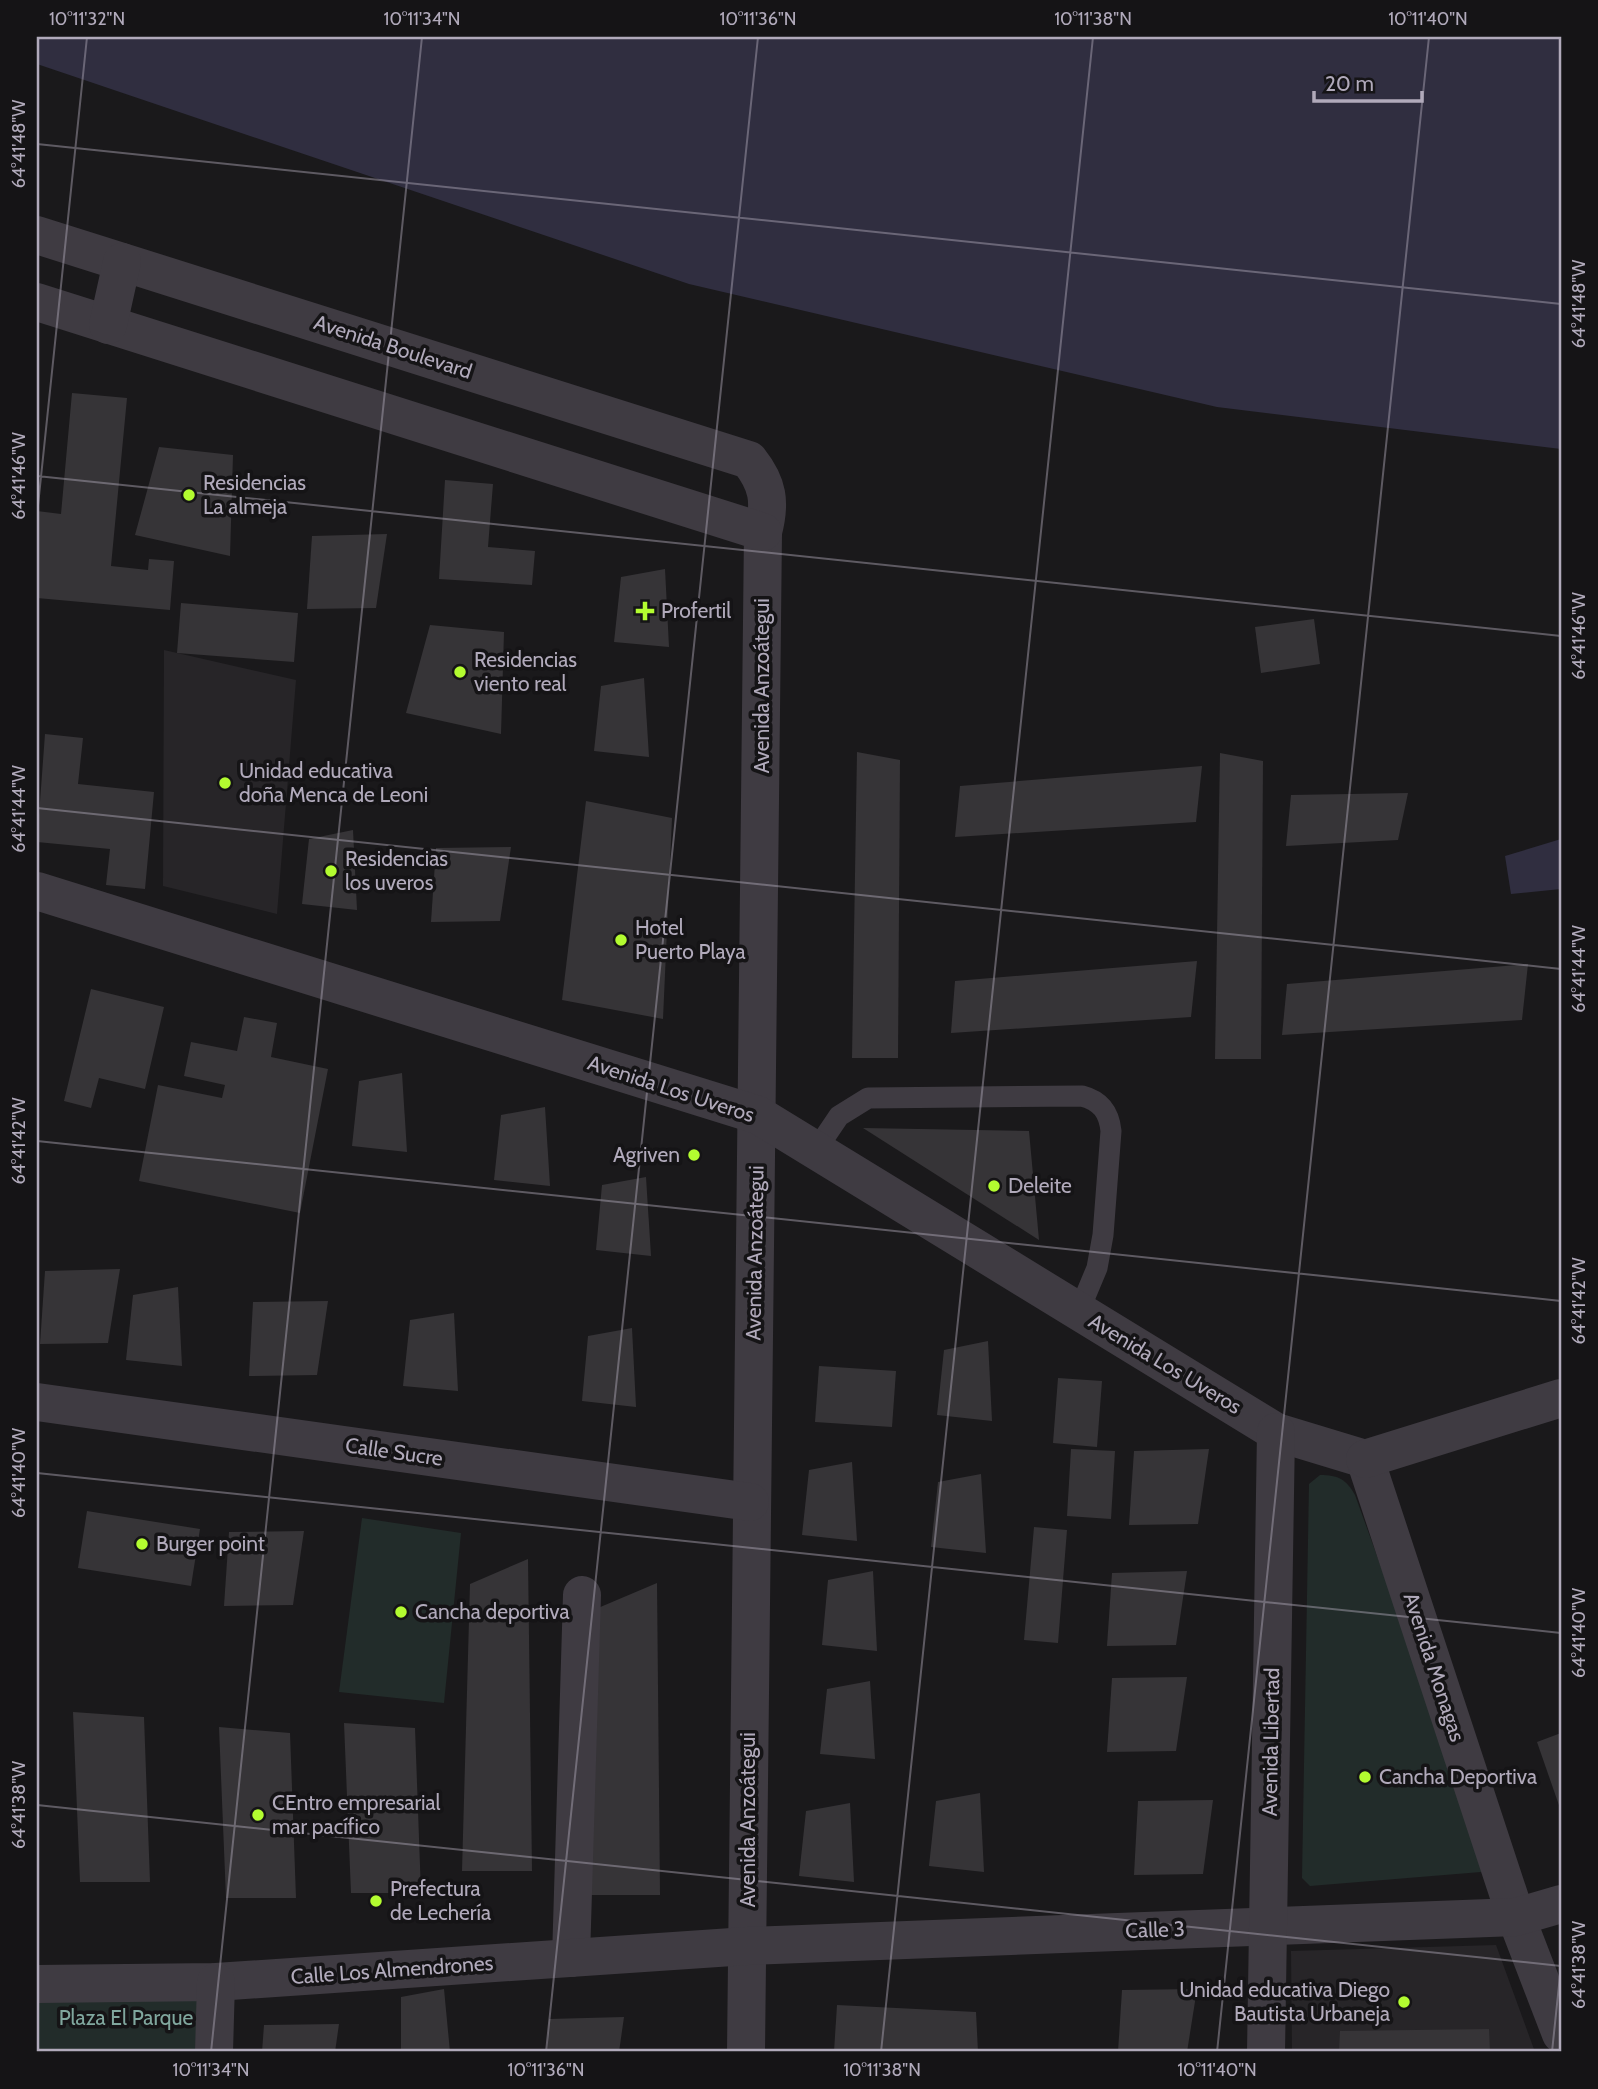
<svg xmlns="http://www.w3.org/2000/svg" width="1598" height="2089" font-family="Cabin,sans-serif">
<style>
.built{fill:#272528}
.green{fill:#222c2a}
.water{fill:#302e40}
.building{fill:#363437}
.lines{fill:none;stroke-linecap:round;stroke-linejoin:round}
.lane{stroke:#3f3b42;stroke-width:21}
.street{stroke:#3f3b42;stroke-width:38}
.ticks{fill:none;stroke:#b1aabb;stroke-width:2;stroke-opacity:0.45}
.poi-dot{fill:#b3fc30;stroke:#151416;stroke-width:2.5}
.labels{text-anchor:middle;stroke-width:7;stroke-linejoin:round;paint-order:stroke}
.street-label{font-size:21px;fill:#b1aabb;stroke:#151416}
.poi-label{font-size:21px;fill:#b1aabb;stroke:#151416;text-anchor:start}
.park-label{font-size:21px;fill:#80a79e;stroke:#151416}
.neatline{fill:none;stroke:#b1aabb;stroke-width:2.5}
.ticks-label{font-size:18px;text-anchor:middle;fill:#b1aabb}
</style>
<rect width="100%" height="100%" fill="#1a191b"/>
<g class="built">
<path d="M164 650 296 680 277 914 163 886Z"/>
<path d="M1496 1945 1535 2052H1292L1291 1951Z"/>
</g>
<g class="green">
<path d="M1320 1475C1338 1475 1346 1479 1355 1495L1486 1858 1481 1872 1310 1886 1302 1878 1309 1484Z"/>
<path d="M362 1518 461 1533 444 1703 339 1692Z"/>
<path d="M216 1982 214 2052H37V1984Z"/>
</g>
<g class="water">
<path d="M37 37H1561V449L1217 407 689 284 37 64Z"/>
<path d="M1561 839V889L1511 894 1505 856Z"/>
</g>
<g class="building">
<path d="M72 393 127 398 111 566 148 570 149 559 174 561 170 610 37 598V511L61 514Z"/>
<path d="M159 447 233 455 230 556 135 535Z"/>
<path d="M445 480 493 484 488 547 535 551 532 585 439 579Z"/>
<path d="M387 534 376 608 307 609 312 536Z"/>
<path d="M665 569 669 647 614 642 621 577Z"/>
<path d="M181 603 298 613 294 662 177 653Z"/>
<path d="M1314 619 1320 664 1261 673 1255 627Z"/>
<path d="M430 625 504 632 501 734 406 713Z"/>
<path d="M644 678 649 757 594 751 601 686Z"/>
<path d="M45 734 83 738 78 784 154 792 145 889 106 885 110 849 37 842Z"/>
<path d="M857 752 900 760 898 1058H852Z"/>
<path d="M1220 753 1263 761 1261 1059H1215Z"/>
<path d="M1202 766 1196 822 955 837 960 786Z"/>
<path d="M1408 793 1398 840 1286 846 1291 795Z"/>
<path d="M586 801 672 818 663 1019 562 1000Z"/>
<path d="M353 830 357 910 302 904 309 839Z"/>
<path d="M511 847 500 921 431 922 436 848Z"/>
<path d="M1197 961 1191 1017 951 1033 955 981Z"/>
<path d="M1528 964 1522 1020 1282 1035 1287 984Z"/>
<path d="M91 989 164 1007 145 1089 99 1078 91 1108 64 1101Z"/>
<path d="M244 1017 277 1023 271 1057 328 1069 300 1213 139 1181 158 1085 222 1098 225 1085 184 1076 191 1042 237 1051Z"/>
<path d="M402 1073 407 1152 352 1146 359 1081Z"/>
<path d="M545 1107 550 1186 494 1180 501 1115Z"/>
<path d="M863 1128 1029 1131 1039 1240Z"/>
<path d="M646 1177 651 1256 596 1250 602 1185Z"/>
<path d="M120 1269 108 1343 40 1344 45 1271Z"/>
<path d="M178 1287 182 1366 126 1360 133 1295Z"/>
<path d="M328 1301 317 1375 249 1376 253 1302Z"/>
<path d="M454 1313 458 1391 403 1386 410 1320Z"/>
<path d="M632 1328 636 1407 582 1401 588 1336Z"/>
<path d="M988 1341 992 1421 937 1415 944 1350Z"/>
<path d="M819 1366 896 1371 892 1427 815 1422Z"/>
<path d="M1058 1378 1102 1381 1097 1447 1053 1443Z"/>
<path d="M1071 1449 1115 1451 1111 1519 1067 1516Z"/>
<path d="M1209 1449 1198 1524 1129 1525 1134 1451Z"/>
<path d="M852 1462 857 1541 802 1535 809 1470Z"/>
<path d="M981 1474 986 1553 931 1547 938 1482Z"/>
<path d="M87 1511 200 1529 191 1586 78 1568Z"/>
<path d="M1034 1527 1067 1530 1058 1643 1024 1640Z"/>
<path d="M304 1531 293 1605 224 1606 229 1532Z"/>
<path d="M528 1559 532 1871H462L470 1584Z"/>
<path d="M873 1571 877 1651 822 1645 828 1580Z"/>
<path d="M1187 1571 1176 1645 1107 1646 1112 1573Z"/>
<path d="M657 1583 660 1895H590L598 1608Z"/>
<path d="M1187 1677 1176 1751 1107 1752 1112 1678Z"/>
<path d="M870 1681 875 1759 820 1754 827 1689Z"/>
<path d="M73 1712 144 1717 150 1882H80Z"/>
<path d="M344 1723 415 1728 421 1893H351Z"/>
<path d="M219 1727 290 1733 296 1898H226Z"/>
<path d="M1561 1733V1811L1537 1742Z"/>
<path d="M980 1793 984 1872 929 1866 936 1801Z"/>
<path d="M1213 1800 1203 1874 1134 1875 1138 1801Z"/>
<path d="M850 1803 854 1882 799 1876 806 1811Z"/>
<path d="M444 1989 450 2052H401V1997Z"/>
<path d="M1197 1989 1187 2052H1118L1122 1990Z"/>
<path d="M837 2005 976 2012 978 2052H834Z"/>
<path d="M624 2017 619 2052H547L549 2019Z"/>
<path d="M339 2024 335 2052H262L264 2025Z"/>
<path d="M1489 2029 1490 2052H1339L1340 2031Z"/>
</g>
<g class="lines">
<path class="lane" d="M816 1150 839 1116 868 1098 1082 1096C1101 1101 1109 1112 1111 1131L1103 1235 1097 1268 1079 1311"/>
<g class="street">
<path d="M37 235 749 460C768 484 771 502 763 532L746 2052"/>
<path d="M37 302 763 532"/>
<path d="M108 325 122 262"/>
<path d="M37 891 758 1115 1276 1432 1365 1459"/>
<path d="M37 1402 750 1502"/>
<path d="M1365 1459 1516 1917 1561 2034"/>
<path d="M1365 1459 1561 1398"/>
<path d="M571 1958 582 1595"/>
<path d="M37 1984 216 1982 747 1946 1516 1917 1561 1904"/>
<path d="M214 2052 216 1982"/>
<path d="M1266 2052 1276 1432"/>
</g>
</g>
<path class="ticks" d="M37 144 1561 304M37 476 1561 636M37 515 87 37M37 808 1561 969M37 1141 1561 1301M37 1473 1561 1633M37 1805 1561 1966M211 2052 422 37M546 2052 758 37M881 2052 1093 37M1217 2052 1429 37M1552 2052 1561 1966"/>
<g class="poi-dot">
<circle cx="189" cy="495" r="7"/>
<path d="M641.5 600.5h7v7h7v7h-7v7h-7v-7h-7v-7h7z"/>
<circle cx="460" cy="672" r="7"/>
<circle cx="225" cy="783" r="7"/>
<circle cx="331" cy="871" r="7"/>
<circle cx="621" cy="940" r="7"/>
<circle cx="694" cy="1155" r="7"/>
<circle cx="994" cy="1186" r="7"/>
<circle cx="142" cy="1544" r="7"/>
<circle cx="401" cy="1612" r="7"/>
<circle cx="1365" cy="1777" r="7"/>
<circle cx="258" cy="1815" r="7"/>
<circle cx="376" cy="1901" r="7"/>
<circle cx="1404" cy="2002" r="7"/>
</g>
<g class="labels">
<g class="street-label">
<text transform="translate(393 347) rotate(18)" y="7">Avenida Boulevard</text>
<text transform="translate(762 686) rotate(-90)" y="7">Avenida Anzoátegui</text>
<text transform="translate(671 1089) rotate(18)" y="7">Avenida Los Uveros</text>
<text transform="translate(755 1253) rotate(-89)" y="7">Avenida Anzoátegui</text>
<text transform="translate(1165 1364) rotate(31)" y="7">Avenida Los Uveros</text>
<text transform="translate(394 1452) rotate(8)" y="7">Calle Sucre</text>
<text transform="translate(1434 1667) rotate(72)" y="7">Avenida Monagas</text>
<text transform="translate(1271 1742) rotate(-89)" y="7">Avenida Libertad</text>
<text transform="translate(748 1820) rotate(-90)" y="7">Avenida Anzoátegui</text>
<text transform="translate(1155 1930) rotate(-2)" y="7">Calle 3</text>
<text transform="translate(392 1970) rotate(-4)" y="7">Calle Los Almendrones</text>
</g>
<g class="poi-label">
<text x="203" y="490">Residencias<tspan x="203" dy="24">La almeja</tspan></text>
<text x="661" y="618">Profertil</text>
<text x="474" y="667">Residencias<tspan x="474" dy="24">viento real</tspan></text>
<text x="239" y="778">Unidad educativa<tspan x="239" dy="24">doña Menca de Leoni</tspan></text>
<text x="345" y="866">Residencias<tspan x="345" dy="24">los uveros</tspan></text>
<text x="635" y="935">Hotel<tspan x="635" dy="24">Puerto Playa</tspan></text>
<text x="680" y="1162" text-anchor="end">Agriven</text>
<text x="1008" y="1193">Deleite</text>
<text x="156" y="1551">Burger point</text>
<text x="415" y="1619">Cancha deportiva</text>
<text x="1379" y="1784">Cancha Deportiva</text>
<text x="272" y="1810">CEntro empresarial<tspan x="272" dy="24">mar pacífico</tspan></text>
<text x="390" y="1896">Prefectura<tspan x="390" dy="24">de Lechería</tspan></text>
<text x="1390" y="1997" text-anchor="end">Unidad educativa Diego<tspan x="1390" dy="24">Bautista Urbaneja</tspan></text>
</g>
<g class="park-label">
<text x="126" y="2025">Plaza El Parque</text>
</g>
</g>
<rect width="1598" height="2089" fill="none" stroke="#151416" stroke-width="77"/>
<path d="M1314 91v10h108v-10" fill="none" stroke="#b1aabb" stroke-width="3.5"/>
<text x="1325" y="91" font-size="21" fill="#b1aabb" stroke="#151416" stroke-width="5" paint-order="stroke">20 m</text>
<rect x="38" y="38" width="1522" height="2012" class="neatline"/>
<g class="ticks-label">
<text x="87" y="25">10°11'32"N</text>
<text x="422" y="25">10°11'34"N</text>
<text x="758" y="25">10°11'36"N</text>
<text x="1093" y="25">10°11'38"N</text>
<text x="1428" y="25">10°11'40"N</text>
<text transform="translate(19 144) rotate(-90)" y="6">64°41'48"W</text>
<text transform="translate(1579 304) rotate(-90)" y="6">64°41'48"W</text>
<text transform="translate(19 476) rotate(-90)" y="6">64°41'46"W</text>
<text transform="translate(1579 636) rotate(-90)" y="6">64°41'46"W</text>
<text transform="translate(19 809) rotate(-90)" y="6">64°41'44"W</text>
<text transform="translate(1579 969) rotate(-90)" y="6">64°41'44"W</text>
<text transform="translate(19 1141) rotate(-90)" y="6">64°41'42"W</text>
<text transform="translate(1579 1301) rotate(-90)" y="6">64°41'42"W</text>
<text transform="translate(19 1473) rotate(-90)" y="6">64°41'40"W</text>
<text transform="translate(1579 1633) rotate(-90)" y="6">64°41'40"W</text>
<text transform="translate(19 1805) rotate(-90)" y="6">64°41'38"W</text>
<text transform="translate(1579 1965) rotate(-90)" y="6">64°41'38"W</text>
<text x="211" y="2076">10°11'34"N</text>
<text x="546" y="2076">10°11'36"N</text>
<text x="882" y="2076">10°11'38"N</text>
<text x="1217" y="2076">10°11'40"N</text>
</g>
</svg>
